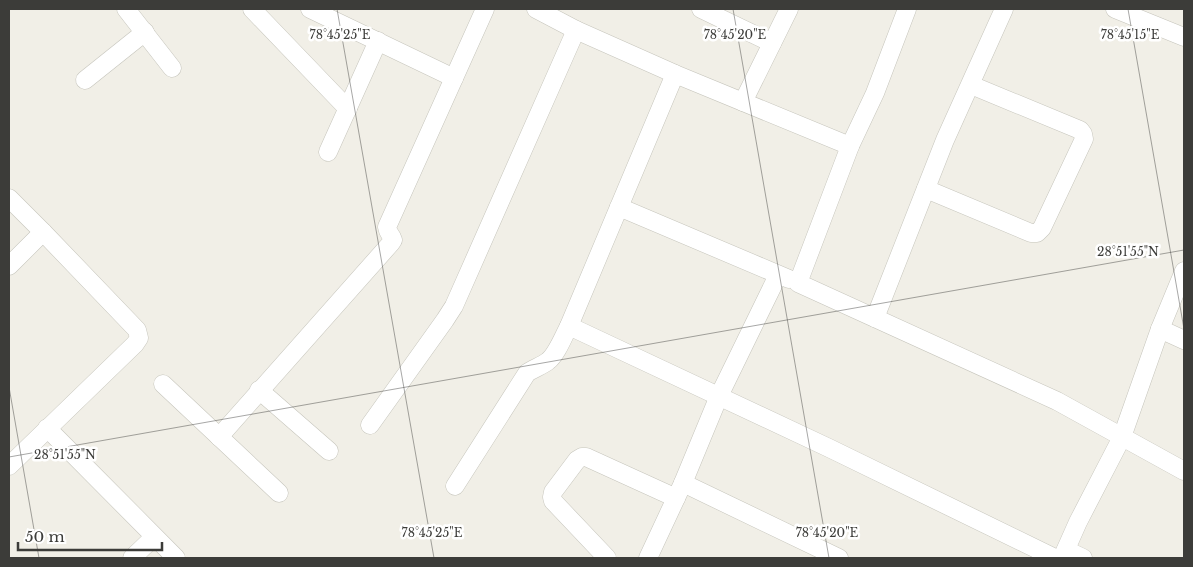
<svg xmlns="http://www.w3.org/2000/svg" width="1193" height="567" font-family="'Libre Baskerville',serif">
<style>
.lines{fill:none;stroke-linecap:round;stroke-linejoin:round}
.minor-casing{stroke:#c6c5bc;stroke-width:19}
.minor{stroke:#fff;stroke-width:18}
.ticks{fill:none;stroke:#3c3c39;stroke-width:1;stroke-opacity:0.45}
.ticks-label{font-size:12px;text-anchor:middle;fill:#3c3c39;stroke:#fff;stroke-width:5;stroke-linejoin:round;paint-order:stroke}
</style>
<rect width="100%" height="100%" fill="#f1efe7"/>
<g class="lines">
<g class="minor-casing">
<g id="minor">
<path d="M126 9 172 68"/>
<path d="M252 9 348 109"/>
<path d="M310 9 454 78"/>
<path d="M536 9 576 30 675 74 850 146"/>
<path d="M701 9 772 43"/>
<path d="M907 9 875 93 850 146 798 283 1057 401 1184 471"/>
<path d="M1115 9 1184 37"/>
<path d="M85 80 145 32"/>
<path d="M743 102 789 9"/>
<path d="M328 152 378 41"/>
<path d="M926 189 1031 233H1037L1042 228 1084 139 1083 134 1080 130 971 85"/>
<path d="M9 198 43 232 137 330 139 338 135 344 9 466"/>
<path d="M619 207 789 279"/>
<path d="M9 266 43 232"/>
<path d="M875 318 945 140 1004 9"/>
<path d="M569 326 829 448 1055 558"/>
<path d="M1160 329 1184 340"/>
<path d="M163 384 279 493"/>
<path d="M259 390 329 451"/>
<path d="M370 425 445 320 454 306 576 30"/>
<path d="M47 428 176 558"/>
<path d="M219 437 391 243 393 240C391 234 388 234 387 227L485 9"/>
<path d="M683 483 839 558"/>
<path d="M455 486 527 373C534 368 542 366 548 361 557 354 564 335 569 326L675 74"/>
<path d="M1066 550 1083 558"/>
<path d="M132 558 154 537"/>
<path d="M607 558 553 501 552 497 553 492 577 460 582 457H586L676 498"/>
<path d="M648 558 683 483 719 396 778 275"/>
<path d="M1062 558 1078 522 1122 437 1160 329 1184 271"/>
</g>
</g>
<use href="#minor" class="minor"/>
</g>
<path class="ticks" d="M337 9 434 558M733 9 829 558M1128 9 1184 329M9 387 39 558M9 457 1184 250"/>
<g class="ticks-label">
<text x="1130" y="39">78°45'15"E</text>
<text x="340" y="39">78°45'25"E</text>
<text x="735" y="39">78°45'20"E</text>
<text x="1128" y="256">28°51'55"N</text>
<text x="65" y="459">28°51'55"N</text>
<text x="432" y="537">78°45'25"E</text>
<text x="827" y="537">78°45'20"E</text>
</g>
<rect width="1193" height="567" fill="none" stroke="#3c3c39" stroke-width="20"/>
<path d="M18 542v8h144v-8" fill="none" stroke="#3c3c39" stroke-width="2.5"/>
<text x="25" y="542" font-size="15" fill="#3c3c39" stroke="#ffffff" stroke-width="4" paint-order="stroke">50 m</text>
</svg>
